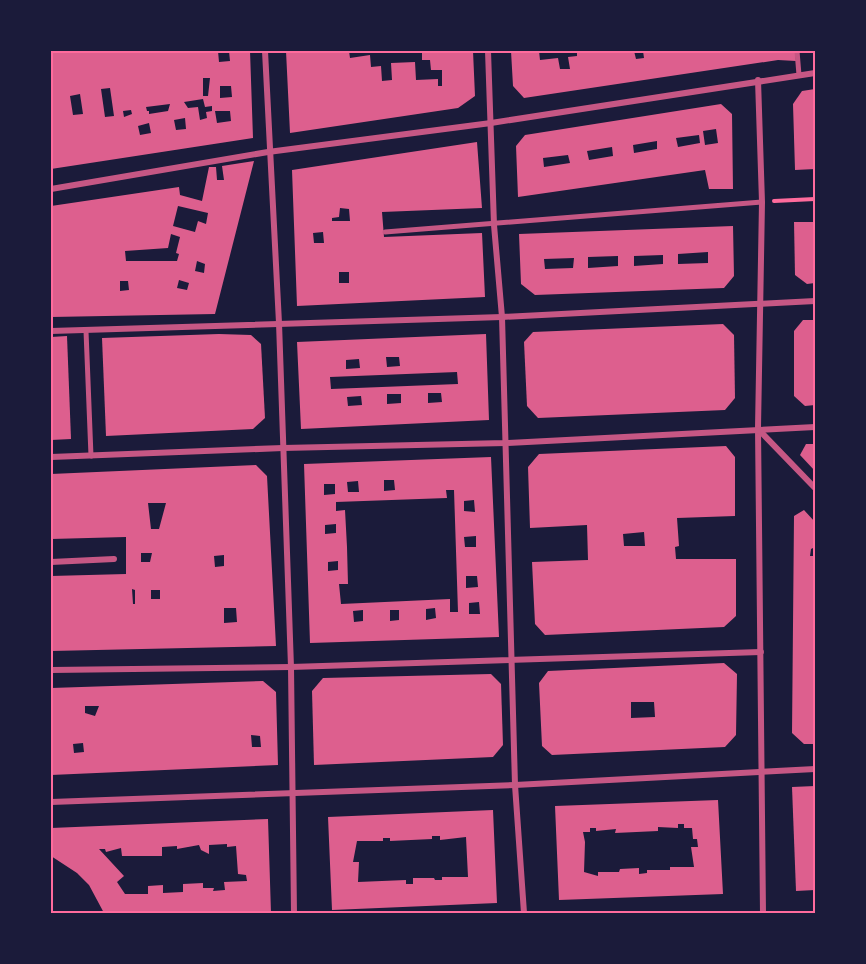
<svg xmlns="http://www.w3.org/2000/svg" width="866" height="964" font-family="'Fira Sans Condensed',sans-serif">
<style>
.building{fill:#dd5f8e;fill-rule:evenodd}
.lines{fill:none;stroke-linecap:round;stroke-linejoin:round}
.path{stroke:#ff6b9d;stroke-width:4}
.pedestrian{stroke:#c65784;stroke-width:5}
.minor{stroke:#c65784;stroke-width:6}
.neatline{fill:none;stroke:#ff6b9d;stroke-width:2}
</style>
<rect width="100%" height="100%" fill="#1b1b3a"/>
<g class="building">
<path d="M51 51H218L219 62 230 61 229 51H250L253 138 51 169ZM203 78H210L208 96H203ZM220 86H231L232 97 220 98ZM110 88 114 116 105 117 101 89ZM80 94 83 114 73 115 70 96ZM203 99 205 107 212 106V111L206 112 207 118 200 120 198 107 188 108 184 102ZM170 104 168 111 149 114V111H147L146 107ZM131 110 132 114 124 117 123 111ZM215 111H230L231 121 217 123ZM185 118 186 129 176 130 174 120ZM149 123 151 133 140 135 138 126Z"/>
<path d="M286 51H349L350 58 370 55 371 67 381 66 382 81 392 80 391 63 415 62 416 80 438 79V86H442V70H431L430 60H422V51H473L475 96 458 108 290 133Z"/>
<path d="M511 51H539L540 60 558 58 560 69H570L568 57 577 56V52L582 51H634L636 59 644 58 643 51H790L795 53 796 61 778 60 524 98 513 86Z"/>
<path d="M815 89V169L795 170 793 104 802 91Z"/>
<path d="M721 104 732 114 733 189H709L705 170 518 197 516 146 525 135ZM716 129 718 143 705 145 703 131ZM699 135 700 143 678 147 676 138ZM657 141V149L634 153 633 145ZM612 147 613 156 589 160 587 151ZM568 155 570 163 544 167 543 158Z"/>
<path d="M477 142 482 208 382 212 384 237 482 233 485 297 297 306 292 170ZM340 208 349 209 350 221H332V218L339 217ZM323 232 324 243H314L313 233ZM339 272H349V283H339Z"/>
<path d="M254 161 215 314 51 317V206L179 187 180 195 202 201 209 167H216L217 180H224L222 166ZM178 206 208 213 206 224 198 221 195 232 173 226ZM171 234 180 237 176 253 179 254 177 261H126L125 251 168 248ZM197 261 205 264 204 273 195 271ZM179 280 189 283 187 290 177 288ZM120 281H128L129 290 120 291Z"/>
<path d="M794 222H815V283L807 284 795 275Z"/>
<path d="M733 226 734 276 724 288 535 295 521 284 519 234ZM708 252V263L678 264V254ZM663 255V264L634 266V256ZM618 256V266L588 268V257ZM574 258 573 268 545 269 544 259Z"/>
<path d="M803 320H815V405L805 406 794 396V331Z"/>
<path d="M723 324 734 335 735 398 725 410 538 418 527 406 524 342 533 332Z"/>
<path d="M219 334 251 335 261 344 265 418 253 429 106 436 102 338Z"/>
<path d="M486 334 489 420 301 429 297 342ZM386 357H399L400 366 387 367ZM359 359 360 368 346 369V360ZM457 372 458 384 331 389 330 377ZM428 393H441L442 402 428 403ZM387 394H401V403L387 404ZM361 396 362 405 348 406 347 397Z"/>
<path d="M67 336 71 439 51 440V337Z"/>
<path d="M806 444H815V471L800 455Z"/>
<path d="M726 446 735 457V516L677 518 679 546 675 547 676 559H736V616L724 627 545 635 535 624 532 562 588 560 587 525 530 528 528 467 539 454ZM644 532 645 546H624L623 534Z"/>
<path d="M491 457 499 637 310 643 304 464ZM384 480H394L395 490 384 491ZM358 481 359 492H348L347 482ZM324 484H335V494L324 495ZM446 490H454L458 612H450V599L341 604 339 584H348L347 547 345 510 336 511V502L447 498ZM474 500 475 512 464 511V501ZM336 524V533L325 534V525ZM476 536V547H465L464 537ZM338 561V570L328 571V562ZM466 576H477L478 587 466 588ZM479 602 480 614H469V603ZM435 608 436 618 426 620V609ZM363 610V621L354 622 353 611ZM390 610H399V620L390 621Z"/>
<path d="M256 465 267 476 276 646 51 651V576L126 574V537L51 539V474ZM148 503H166L159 529H151ZM141 553H152L150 562H141ZM224 555V566L215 567 214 556ZM132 589 135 590V604H133ZM151 590H160V599H151ZM224 608H236L237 622 224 623Z"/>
<path d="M804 510 815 522V547L811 549 810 556H815V744H804L792 733 794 516Z"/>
<path d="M724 663 737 674 736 735 725 747 552 755 542 746 539 683 548 671ZM631 702H654L655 717 631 718Z"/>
<path d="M491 674 501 684 503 745 493 757 314 765 312 691 323 678Z"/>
<path d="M263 681 276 692 278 765 51 775V688ZM85 706H99L95 716 85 713ZM251 735 260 736 261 747H252ZM83 743 84 752 74 753 73 744Z"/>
<path d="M815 786V890L796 891 792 787Z"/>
<path d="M718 800 723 894 559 900 555 806ZM678 824H684V828H692L693 839H697L698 847H691L694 867H670V870H647V873L639 874V868L620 869 619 872H598V876L584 872 585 842 583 832H590V828H596V831L616 829 615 833 658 831V827L678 828Z"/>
<path d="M493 810 497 903 332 910 328 817ZM432 836H440V840L466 837 468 877H442V880H435L434 878H413V884H406V880L358 882 359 862H353L357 841H383V838H390V841L432 839Z"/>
<path d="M268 819 271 913H104L89 885 77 873 51 856V828ZM227 844V847L236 846 238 874 246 875 247 881 224 882 225 890 213 891 214 888H203V883L183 884V892L163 893V885L148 886V894H125L117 882 124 876 99 849H105L106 852 121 848 122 856H162V847L177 846V849L199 845 201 850 209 854V845Z"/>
</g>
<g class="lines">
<path class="path" d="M774 201 815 199"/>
<g class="pedestrian">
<path d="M797 51 799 75"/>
<path d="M385 232 762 202"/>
<path d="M86 331 91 456"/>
</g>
<g class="minor">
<path d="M265 51 279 323 291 667 294 913"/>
<path d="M488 51 494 225 502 317 515 785 524 913"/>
<path d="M758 80 762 202 758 428 763 913"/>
<path d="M51 189 268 152 491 123 815 73"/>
<path d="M51 331 502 317 815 301"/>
<path d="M758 429 815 488"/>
<path d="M51 457 283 448 506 443 815 427"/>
<path d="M51 562 114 559"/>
<path d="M51 670 291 667 761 652"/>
<path d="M51 802 515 785 815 769"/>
</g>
</g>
<rect width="866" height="964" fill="none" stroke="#1b1b3a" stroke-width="105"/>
<rect x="52" y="52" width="762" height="860" class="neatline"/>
</svg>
